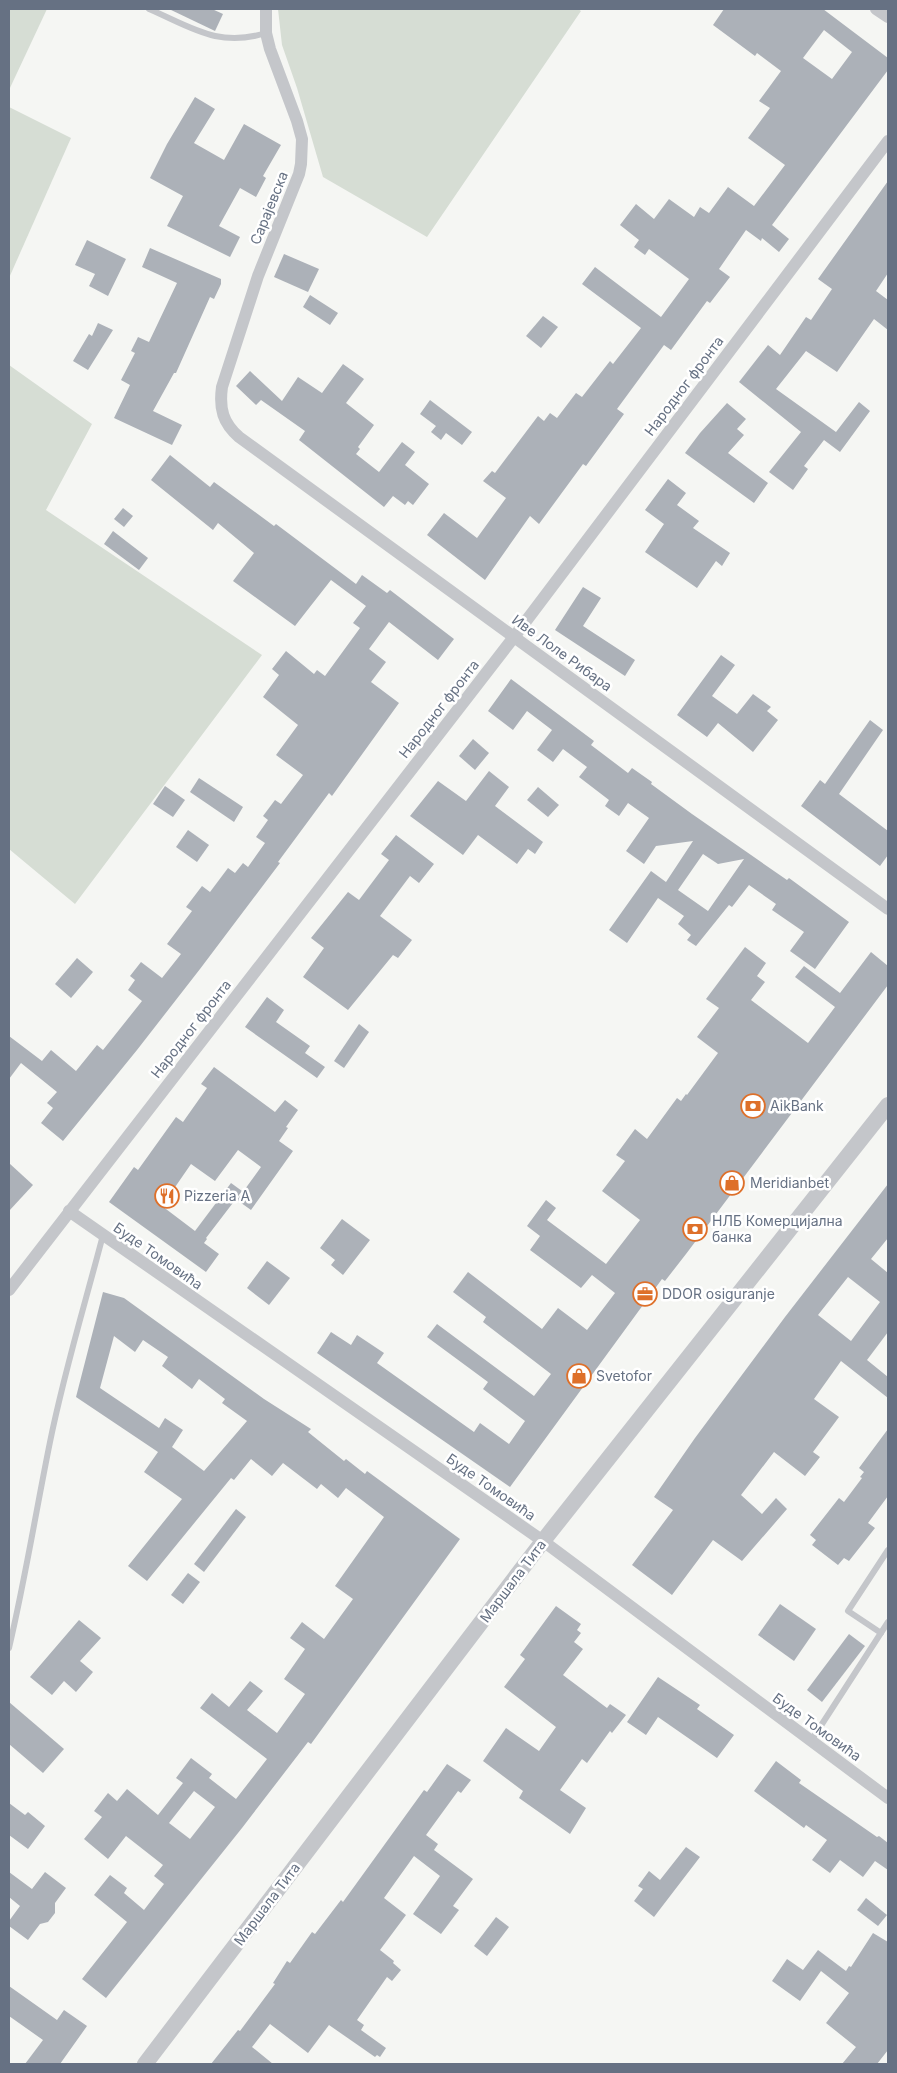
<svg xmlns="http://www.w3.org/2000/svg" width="897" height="2073" font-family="Inter,sans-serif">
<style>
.green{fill:#d6ddd4}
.building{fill:#acb1b8;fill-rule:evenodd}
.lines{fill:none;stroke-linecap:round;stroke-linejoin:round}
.service{stroke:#c4c6ca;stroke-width:6}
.minor{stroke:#c4c6ca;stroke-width:12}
.tertiary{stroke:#c4c6ca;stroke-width:16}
.labels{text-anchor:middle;stroke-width:5;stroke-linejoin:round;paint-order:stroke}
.street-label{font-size:14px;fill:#667183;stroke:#fff}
.poi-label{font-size:14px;fill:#667183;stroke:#fff;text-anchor:start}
</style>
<rect width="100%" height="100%" fill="#f5f6f3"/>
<g class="green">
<path d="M9 9H47L9 90Z"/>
<path d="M278 9H578L581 11 427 237 323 177 297 88 282 45Z"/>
<path d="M9 107 71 138 9 278Z"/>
<path d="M9 365 92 424 46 510 262 655 75 904 9 849Z"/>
</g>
<g class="building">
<path d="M169 9H212L223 14 215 31Z"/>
<path d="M724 9H823L888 58V70L772 225 789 239 779 252 762 238 761 241 746 230 719 269 730 277 710 303 707 301 671 350 664 345 617 409 624 414 586 466 583 464 539 524 530 516 485 580 427 535 444 513 477 538 506 498 483 481 492 471 495 473 538 416 544 421 550 413 557 418 576 393 582 397 610 361 613 364 641 328 582 284 595 267 661 317 689 279 649 249 645 255 634 247 639 240 620 225 636 204 654 219 669 199 694 217 700 207 709 213 728 187 754 206 785 165 748 138 770 108 759 101 781 71 757 53 755 56 713 25ZM824 30 852 52 832 79 803 58Z"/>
<path d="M195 97 215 109 194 143 224 160 244 124 281 145 263 176 266 178 256 197 240 188 219 226 240 237 230 257 167 226 183 196 150 178 167 144Z"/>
<path d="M888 181V273L876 291 888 300V330L874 319 837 372 806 351 776 389 836 432 859 402 870 411 840 452 824 440 804 466 808 469 793 490 769 472 801 432 739 382 768 345 780 355 806 317 811 320 832 289 818 279Z"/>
<path d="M87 240 126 259 108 296 89 286 95 274 75 265Z"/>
<path d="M150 248 221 279V284L214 299 210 297 176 373H174L153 411 182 425 172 445 114 418 130 385 121 380 135 353 131 351 138 337 149 342 177 283 142 267Z"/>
<path d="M284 254 319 269 308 292 274 277Z"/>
<path d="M310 295 338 313 330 325 303 307Z"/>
<path d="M543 316 558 327 541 348 526 336Z"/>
<path d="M98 323 113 330 88 370 73 361 89 334 92 336Z"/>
<path d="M343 364 364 379 346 403 374 425 358 447 360 449 356 454 379 472 402 442 415 452 405 465 429 484 413 505 408 501 405 505 393 496 384 507 299 440 305 431 261 400 256 405 236 386 250 371 282 401 298 377 322 393Z"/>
<path d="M430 400 472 432 462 445 446 433 441 440 431 432 436 426 420 414Z"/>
<path d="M727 403 746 419 737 429 744 435 728 453 768 483 754 503 685 453 700 433Z"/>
<path d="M170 455 210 487 214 482 274 526 276 524 356 584 362 575 387 593 390 590 454 639 438 660 389 622 369 649 386 662 371 682 399 703 332 796 329 793 278 862 280 863 200 969 137 1050 63 1141 41 1123 53 1108 47 1103 57 1092 21 1063 9 1079V1036L42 1061 51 1050 76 1071 97 1045 103 1050 142 1001 128 990 135 980 130 976 141 962 162 978 181 954 167 944 192 911 186 907 202 886 210 892 228 868 235 873 243 863 248 867 265 843 256 837 268 820 263 816 275 800 281 804 303 775 276 755 298 725 263 697 279 675 272 669 286 651 314 674 317 670 325 676 360 628 353 623 366 606 331 580 295 626 233 581 254 553 218 523 213 530 151 480Z"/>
<path d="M668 479 686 493 677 505 699 521 693 528 730 553 722 566 716 561 697 588 645 552 664 524 645 510Z"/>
<path d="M123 508 133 516 124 527 114 519Z"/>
<path d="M113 531 148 558 139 570 104 544Z"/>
<path d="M583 587 601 598 583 626 635 660 625 676 555 630Z"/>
<path d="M721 655 735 665 712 696 737 714 753 694 771 707 767 711 778 720 753 752 718 723 707 737 677 715Z"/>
<path d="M511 679 594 741 591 745 628 773 632 768 652 782 651 784 692 814 787 880 789 878 849 922 815 969 790 951 804 932 772 910 776 904 749 885 732 907 729 905 696 946 687 940 691 935 678 924 684 916 658 898 627 943 609 930 651 871 666 882 693 841 656 846 644 864 626 851 649 818 628 803 619 816 605 806 609 800 579 777 587 767 563 749 553 762 537 750 552 730 527 711 513 730 488 711ZM703 854 718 864 744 859 708 911 678 890Z"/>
<path d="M870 720 883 730 839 794 888 831V855L880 866 801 806 820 780 825 784Z"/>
<path d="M473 739 489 753 475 770 459 756Z"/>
<path d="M489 771 509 787 495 806 543 842 535 854 528 849 517 864 478 835 463 855 410 816 438 781 466 801Z"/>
<path d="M199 778 243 807 234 822 190 792Z"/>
<path d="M165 786 185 800 173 817 153 804Z"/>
<path d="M538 787 559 805 548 817 527 800Z"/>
<path d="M188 830 209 845 197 862 176 847Z"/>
<path d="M396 835 434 864 419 883 410 876 380 916 412 940 398 958 393 955 348 1010 303 977 324 948 311 938 348 892 359 900 389 860 381 854Z"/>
<path d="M745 947 766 963 757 976 765 982 751 1000 808 1043 835 1007 795 977 804 966 840 993 871 952 888 966V985L686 1254 665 1281 662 1279 510 1487 317 1353 331 1332 351 1345 357 1335 384 1353 377 1363 474 1432 480 1423 509 1444 525 1421 483 1389 488 1382 427 1337 437 1324 534 1396 551 1374 483 1322 486 1317 453 1292 468 1272 542 1329 558 1308 587 1330 615 1293 592 1275 581 1288 530 1250 540 1236 527 1226 546 1200 556 1208 547 1220 606 1264 640 1220 602 1191 625 1161 616 1155 635 1129 647 1139 677 1098 681 1101 686 1094 687 1095 718 1053 697 1037 719 1008 706 999Z"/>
<path d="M77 958 93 972 71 998 55 984Z"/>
<path d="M267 997 284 1010 276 1022 310 1046 305 1053 325 1067 317 1078 245 1027Z"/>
<path d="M359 1024 369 1032 344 1068 334 1061Z"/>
<path d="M214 1067 275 1112 285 1100 298 1110 286 1127 288 1128 279 1141 293 1151 251 1210 237 1200 261 1167 238 1150 215 1181 191 1164 162 1206 195 1231 231 1183 242 1191 206 1238 207 1239 204 1243 219 1254 206 1272 109 1202 134 1167 138 1170 176 1117 183 1122 207 1088 201 1084Z"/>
<path d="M9 1163 33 1185 9 1211Z"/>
<path d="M888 1184V1238L871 1259 888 1273V1332L867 1360 888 1377V1398L841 1361 814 1399 839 1417 813 1452 820 1457 805 1476 774 1452 741 1495 762 1514 776 1498 787 1509 742 1561 713 1540 672 1595 632 1565 673 1510 654 1497 695 1438 785 1317ZM848 1277 880 1302 851 1341 818 1315Z"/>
<path d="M342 1219 370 1240 343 1275 331 1265 335 1260 320 1248Z"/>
<path d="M267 1261 290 1278 269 1305 247 1288Z"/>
<path d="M103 1292 124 1298 264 1399 311 1429 308 1432 344 1461 346 1459 365 1474 367 1471 460 1539 311 1744 308 1742 242 1828 106 1998 82 1979 127 1922 94 1895 110 1875 127 1888 124 1893 144 1910 164 1884 154 1876 163 1865 126 1836 108 1859 84 1839 102 1817 94 1811 108 1793 117 1801 127 1789 158 1815 183 1783 176 1778 191 1758 212 1774 209 1778 236 1799 267 1759 200 1708 212 1693 229 1707 250 1681 263 1691 247 1710 277 1733 305 1694 284 1679 305 1649 290 1638 302 1622 324 1639 353 1599 335 1586 384 1517 346 1488 338 1498 321 1484 317 1489 283 1463 272 1476 251 1459 234 1480 231 1478 147 1581 128 1566 182 1499 144 1472 158 1452 76 1397ZM114 1336 135 1352 143 1340 168 1357 162 1366 192 1389 199 1379 225 1399 222 1403 247 1421 204 1471 172 1447 183 1430 165 1418 159 1428 100 1388ZM194 1791 215 1807 190 1839 169 1823Z"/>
<path d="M888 1429V1496L868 1523 875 1528 849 1561 844 1558 838 1565 812 1545 816 1540 810 1535 839 1498 844 1502 862 1478 860 1477 864 1472 859 1468Z"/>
<path d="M236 1509 246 1517 204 1572 194 1564Z"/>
<path d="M188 1573 200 1582 183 1604 171 1595Z"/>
<path d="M780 1604 816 1629 794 1661 758 1635Z"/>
<path d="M556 1606 581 1624 577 1630 581 1633 574 1642 583 1649 563 1675 607 1708 610 1704 626 1715 612 1733 610 1731 587 1763 582 1759 560 1790 586 1808 570 1834 519 1798 523 1791 483 1761 506 1728 539 1751 556 1727 504 1687 525 1659 520 1655Z"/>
<path d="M79 1620 101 1638 80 1661 93 1672 76 1692 64 1681 52 1695 30 1677Z"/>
<path d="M849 1634 865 1646 822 1702 807 1690Z"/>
<path d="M658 1677 700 1705 697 1709 734 1735 717 1758 658 1717 646 1735 627 1722Z"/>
<path d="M9 1702 64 1749 43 1773 9 1744Z"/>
<path d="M776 1761 801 1780 799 1783 877 1837 879 1836 888 1843V1870L875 1861 863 1877 840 1860 830 1873 812 1860 827 1840 806 1825 804 1828 754 1791Z"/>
<path d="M447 1764 471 1780 461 1793 458 1791 426 1835 438 1844 434 1850 473 1879 453 1906 459 1910 441 1934 413 1914 440 1876 414 1856 384 1898 406 1915 380 1950 394 1961 393 1963 401 1970 392 1981 387 1977 357 2020 364 2025 361 2030 386 2048 380 2057 377 2055 375 2057 329 2025 308 2053 270 2024 252 2047 273 2064H211L238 2030 240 2031 275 1984 273 1983 287 1961 290 1963 312 1932 315 1934 341 1900 343 1902 424 1790 427 1792Z"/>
<path d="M9 1803 25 1815 28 1812 45 1826 28 1849 9 1835Z"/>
<path d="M686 1847 700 1857 654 1917 634 1901 643 1889 638 1886 649 1871 660 1880Z"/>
<path d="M9 1872 32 1889 45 1872 66 1888 55 1903V1913L48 1922 40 1924 28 1940 9 1926V1921L20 1906 9 1897Z"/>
<path d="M866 1898 887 1915 878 1926 857 1910Z"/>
<path d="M496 1917 509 1927 487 1956 474 1946Z"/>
<path d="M873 1933 888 1942V2050L877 2064H842L856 2047 826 2023 849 1993 821 1971 800 2001 772 1981 787 1959 803 1970 818 1950 846 1971 849 1966 851 1967Z"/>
<path d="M9 1986 57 2020 64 2010 87 2026 60 2064H25L43 2040 9 2016Z"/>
</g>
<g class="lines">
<g class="service">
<path d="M149 9C191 27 218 48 266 33"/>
<path d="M881 1633 848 1611 888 1550"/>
<path d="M9 1648C25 1580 36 1511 50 1442 64 1372 85 1304 103 1235"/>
<path d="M811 1741 888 1622"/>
</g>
<g class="minor">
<path d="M266 9V33L270 49 297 121 302 139 301 164 299 174 258 276 222 387C219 409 223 423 239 437L888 909"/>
<path d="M876 9 888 17"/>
<path d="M69 1211 543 1541 888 1798"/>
<path d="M9 1290 514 637 888 141"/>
</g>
<path class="tertiary" d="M145 2064 543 1541 888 1105"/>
</g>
<defs>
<g id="bank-ring" transform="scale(1.25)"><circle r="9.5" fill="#fff" stroke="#de702a" stroke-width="1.5"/><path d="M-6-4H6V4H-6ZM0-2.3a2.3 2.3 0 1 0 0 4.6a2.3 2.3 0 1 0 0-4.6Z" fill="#de702a"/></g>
<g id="shop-ring" transform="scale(1.25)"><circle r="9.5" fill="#fff" stroke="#de702a" stroke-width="1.5"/><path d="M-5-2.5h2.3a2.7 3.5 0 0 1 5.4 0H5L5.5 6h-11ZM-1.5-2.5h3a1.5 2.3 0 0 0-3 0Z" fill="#de702a"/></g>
<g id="restaurant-ring" transform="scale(1.25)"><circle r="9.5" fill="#fff" stroke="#de702a" stroke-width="1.5"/><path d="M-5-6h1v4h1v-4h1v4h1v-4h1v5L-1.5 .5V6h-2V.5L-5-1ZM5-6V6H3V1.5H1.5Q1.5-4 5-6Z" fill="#de702a"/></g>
<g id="office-ring" transform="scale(1.25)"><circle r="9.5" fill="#fff" stroke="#de702a" stroke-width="1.5"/><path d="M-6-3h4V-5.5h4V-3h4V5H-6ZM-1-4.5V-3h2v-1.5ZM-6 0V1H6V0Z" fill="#de702a"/></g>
</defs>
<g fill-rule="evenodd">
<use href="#bank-ring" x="753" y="1106"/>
<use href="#shop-ring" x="732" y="1183"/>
<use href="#restaurant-ring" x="167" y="1196"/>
<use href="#bank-ring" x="695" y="1229"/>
<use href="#office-ring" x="645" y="1294"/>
<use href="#shop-ring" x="579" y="1376"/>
</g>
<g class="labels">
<g class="street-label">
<text transform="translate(269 208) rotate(-68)" y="5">Сарајевска</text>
<text transform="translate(684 386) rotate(-53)" y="5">Народног фронта</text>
<text transform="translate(562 653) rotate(36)" y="5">Иве Лоле Рибара</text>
<text transform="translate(439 709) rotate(-52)" y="5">Народног фронта</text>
<text transform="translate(191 1029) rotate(-52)" y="5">Народног фронта</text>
<text transform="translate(158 1256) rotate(35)" y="5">Буде Томовића</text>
<text transform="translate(491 1487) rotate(35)" y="5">Буде Томовића</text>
<text transform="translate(513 1581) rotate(-53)" y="5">Маршала Тита</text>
<text transform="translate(817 1727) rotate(36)" y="5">Буде Томовића</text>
<text transform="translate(267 1904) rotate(-53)" y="5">Маршала Тита</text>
</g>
<g class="poi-label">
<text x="770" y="1111">AikBank</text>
<text x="750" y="1188">Meridianbet</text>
<text x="184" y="1201">Pizzeria A</text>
<text x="712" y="1226">НЛБ Комерцијална<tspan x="712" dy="16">банка</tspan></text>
<text x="662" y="1299">DDOR osiguranje</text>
<text x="596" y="1381">Svetofor</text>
</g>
</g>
<rect width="897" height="2073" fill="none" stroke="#667183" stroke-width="20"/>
</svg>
